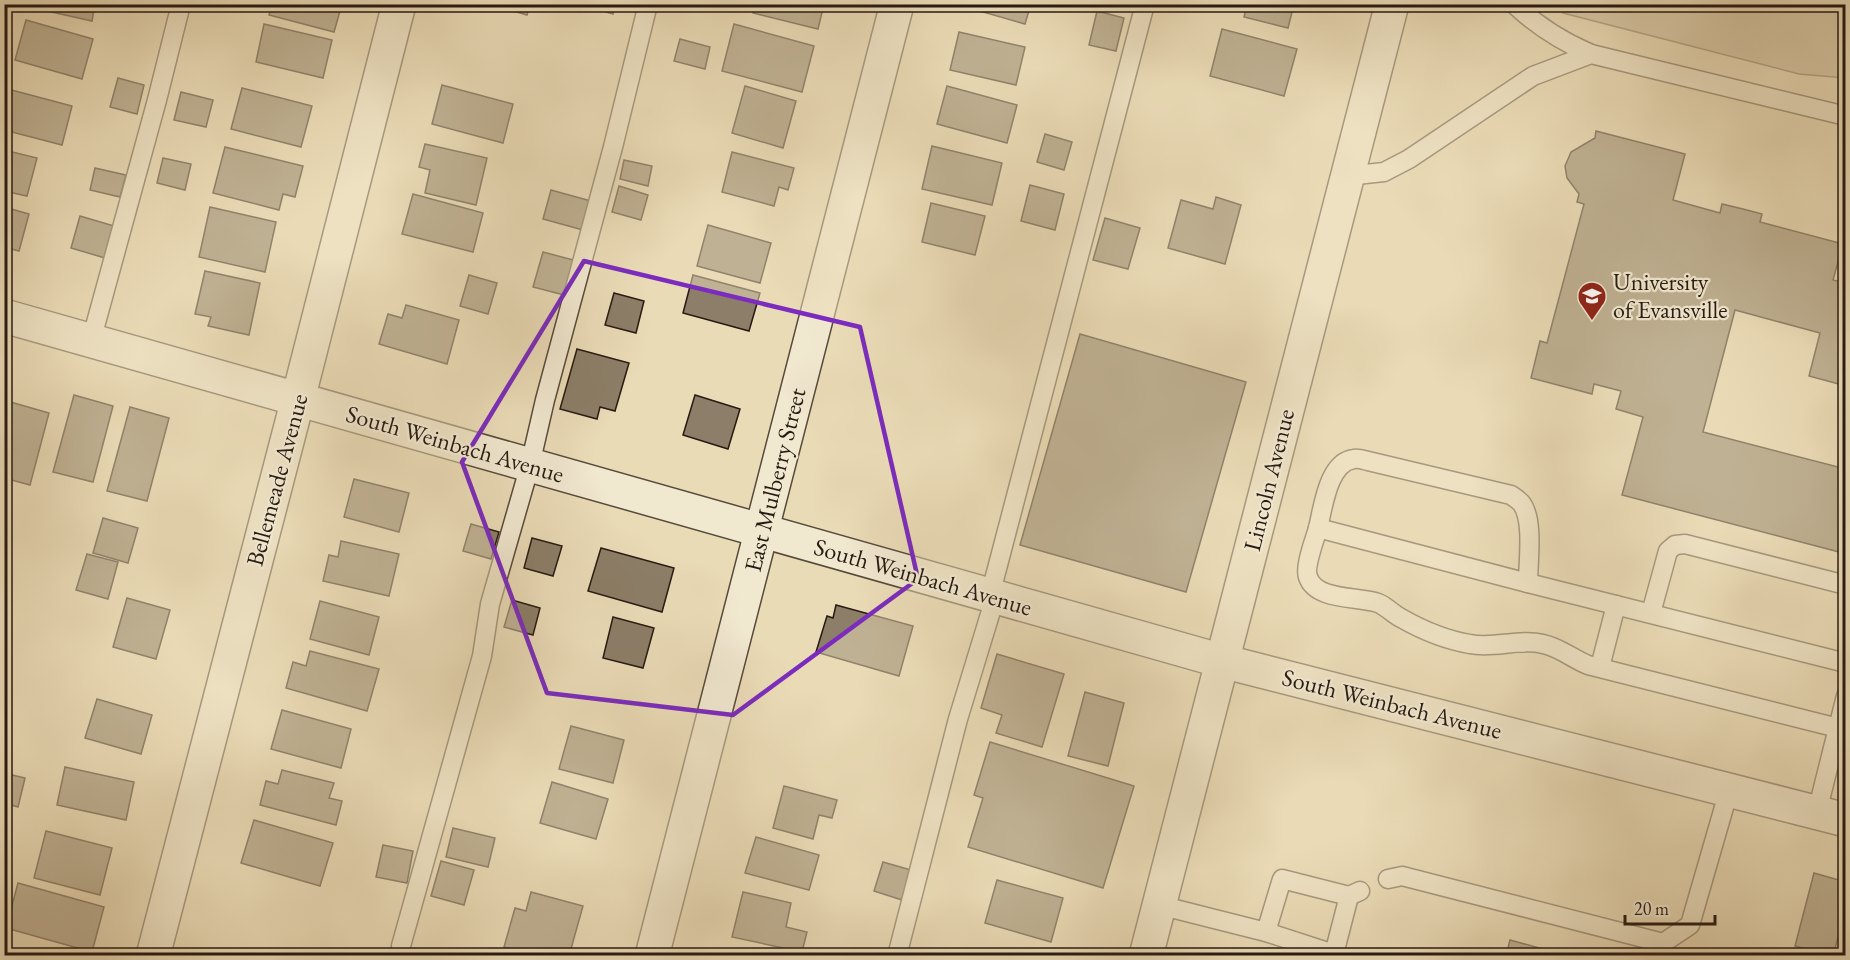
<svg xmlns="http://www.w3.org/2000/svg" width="1850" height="960" font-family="'EB Garamond',serif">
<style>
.green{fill:#c9ba9b;stroke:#786a56;stroke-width:1.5}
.building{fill:#8c7e68;stroke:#261a12;stroke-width:1.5}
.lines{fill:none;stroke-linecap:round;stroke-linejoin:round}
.service-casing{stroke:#574a3b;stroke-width:21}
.minor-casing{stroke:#574a3b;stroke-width:36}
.tertiary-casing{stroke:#574a3b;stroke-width:36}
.service{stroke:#f1e8d0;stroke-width:18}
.minor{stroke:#f1e8d0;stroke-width:33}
.tertiary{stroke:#f1e8d0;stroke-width:33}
.marked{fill:none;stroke:#7b2cbf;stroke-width:4.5;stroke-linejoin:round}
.labels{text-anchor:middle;stroke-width:4.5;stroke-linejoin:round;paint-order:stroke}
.poi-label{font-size:24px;fill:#261a12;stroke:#f1e8d0;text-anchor:start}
.street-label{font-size:24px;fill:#261a12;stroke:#f1e8d0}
</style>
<rect width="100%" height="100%" fill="#eadbb7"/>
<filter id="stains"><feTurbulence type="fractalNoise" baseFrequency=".00333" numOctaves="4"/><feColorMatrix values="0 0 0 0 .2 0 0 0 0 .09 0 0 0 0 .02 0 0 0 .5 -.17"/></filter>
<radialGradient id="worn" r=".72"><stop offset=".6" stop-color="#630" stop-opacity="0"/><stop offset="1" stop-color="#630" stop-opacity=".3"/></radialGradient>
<path class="green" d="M1557 5H1845V78L1799 74 1563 13Z"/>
<g class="building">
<path d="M39 4H95L92 21 38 9Z"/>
<path d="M272 4H342L334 32 269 15Z"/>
<path d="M490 4H530L527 15Z"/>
<path d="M580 4H615L613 14Z"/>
<path d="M755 4H824L818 29 753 13Z"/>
<path d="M977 4H1031L1025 24 976 10Z"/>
<path d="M1247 4H1294L1288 28 1244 17Z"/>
<path d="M1097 11 1124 18 1116 51 1089 45Z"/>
<path d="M26 20 93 39 82 79 15 60Z"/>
<path d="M264 24 332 40 323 78 256 62Z"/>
<path d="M734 24 814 46 802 92 722 71Z"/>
<path d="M1222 29 1297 49 1284 96 1210 76Z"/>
<path d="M959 32 1025 47 1016 85 950 70Z"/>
<path d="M680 39 710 47 705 69 674 61Z"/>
<path d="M118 78 144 85 137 114 110 107Z"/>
<path d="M442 85 513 104 503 143 432 124Z"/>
<path d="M745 86 796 101 783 148 732 133Z"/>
<path d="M947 86 1017 105 1007 143 937 124Z"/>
<path d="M4 88 72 106 62 145 4 130Z"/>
<path d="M242 88 312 106 301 147 231 129Z"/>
<path d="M181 92 213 100 206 127 174 120Z"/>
<path d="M1596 131 1685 154 1673 200 1720 213 1722 204 1743 209 1762 214 1760 222 1843 244 1833 280 1846 283V386L1809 376 1820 333 1735 310 1703 432 1846 469V544L1843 553 1622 495 1643 417 1616 409 1621 391 1594 384 1592 394 1531 378 1540 341 1547 343 1584 204 1577 202 1579 194 1567 178 1565 166 1571 152 1595 138Z"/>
<path d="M1045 134 1072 142 1064 170 1037 162Z"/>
<path d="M425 144 487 158 476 205 425 193 430 170 419 167Z"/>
<path d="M932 146 1002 163 992 205 922 189Z"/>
<path d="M225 147 303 166 295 197 283 194 279 210 213 193Z"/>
<path d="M4 150 37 158 27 196 4 191Z"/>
<path d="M732 152 794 168 788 190 779 187 774 206 722 192Z"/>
<path d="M163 158 191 164 185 190 157 183Z"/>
<path d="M624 160 652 166 648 186 620 179Z"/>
<path d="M95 168 126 175 120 197 90 190Z"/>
<path d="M1030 185 1064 194 1055 230 1021 221Z"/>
<path d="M619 186 648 195 641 220 612 212Z"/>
<path d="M551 190 591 201 583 230 543 219Z"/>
<path d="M413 194 483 213 473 252 402 234Z"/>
<path d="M1216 197 1241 205 1225 264 1168 248 1181 200 1213 209Z"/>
<path d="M931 203 985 216 975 255 922 242Z"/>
<path d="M4 207 29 214 19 251 4 247Z"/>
<path d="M210 207 276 222 265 272 199 257Z"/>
<path d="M80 216 114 226 105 258 71 248Z"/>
<path d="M1105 218 1140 228 1128 269 1093 260Z"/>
<path d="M708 225 771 243 760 283 697 266Z"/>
<path d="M543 252 577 261 568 296 533 287Z"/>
<path d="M205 271 260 283 249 335 208 326 211 317 195 314Z"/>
<path d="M469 275 497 283 488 314 460 306Z"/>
<path d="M693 275 760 293 749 331 683 313Z"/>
<path d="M614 293 644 301 636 333 605 325Z"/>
<path d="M406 305 459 320 447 364 379 344 388 314 402 318Z"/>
<path d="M1080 334 1246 382 1186 592 1020 545Z"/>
<path d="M577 349 629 363 615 411 600 407 597 419 560 409Z"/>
<path d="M74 395 113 406 93 482 53 472Z"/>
<path d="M695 395 740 409 728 449 683 435Z"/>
<path d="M7 401 49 413 30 485 4 478V411Z"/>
<path d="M130 407 169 418 147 501 107 491Z"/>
<path d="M354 479 409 493 399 532 344 517Z"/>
<path d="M103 518 138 528 128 563 93 553Z"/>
<path d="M471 524 499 532 491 559 463 551Z"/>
<path d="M532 538 562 546 553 576 524 568Z"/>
<path d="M341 541 399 554 389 596 323 581 329 555 338 557Z"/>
<path d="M601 548 674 568 662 612 588 591Z"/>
<path d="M87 554 118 562 108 599 76 590Z"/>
<path d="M127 598 170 610 156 659 113 647Z"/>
<path d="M512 600 540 608 533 635 504 627Z"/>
<path d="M320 601 379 617 369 655 310 639Z"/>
<path d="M836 605 913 626 899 676 816 652 827 616 833 618Z"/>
<path d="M613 617 654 628 643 668 603 658Z"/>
<path d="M310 651 379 669 367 711 286 688 293 662 306 666Z"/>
<path d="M997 654 1064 674 1042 747 996 733 1002 715 981 708Z"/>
<path d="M1085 692 1124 703 1108 766 1068 756Z"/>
<path d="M97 699 152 715 141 754 85 738Z"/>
<path d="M282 710 351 729 341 768 271 749Z"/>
<path d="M571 726 624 740 613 783 559 769Z"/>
<path d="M990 742 1134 786 1103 888 968 847 983 798 974 795Z"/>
<path d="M65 767 134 782 126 820 57 805Z"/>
<path d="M282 770 334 783 329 798 342 801 336 825 260 805 266 781 278 784Z"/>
<path d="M4 773 25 778 18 807 4 803Z"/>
<path d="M552 782 608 799 596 839 540 823Z"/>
<path d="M784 786 837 800 832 818 819 815 813 839 773 828Z"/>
<path d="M254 820 333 843 320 886 241 863Z"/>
<path d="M453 828 495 838 488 867 446 857Z"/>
<path d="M46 831 112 848 100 895 34 878Z"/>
<path d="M756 837 819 855 809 890 745 873Z"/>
<path d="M383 845 413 851 407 883 376 877Z"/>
<path d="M441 861 474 870 464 905 431 896Z"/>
<path d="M883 862 911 870 902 900 874 891Z"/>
<path d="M1814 873 1846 882V908L1833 956 1795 946Z"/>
<path d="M997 880 1063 898 1051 942 985 923Z"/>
<path d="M18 883 104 907 92 952 6 928Z"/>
<path d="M531 892 583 906 569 956H536L504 947 515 908 526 911Z"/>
<path d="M743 892 791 903 786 927 807 932 802 952 732 937Z"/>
<path d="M1510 940 1554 952 1553 956H1506Z"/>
</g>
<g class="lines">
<g class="service-casing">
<g id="service">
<path d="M1514 4C1537 26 1563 42 1591 54"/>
<path d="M1347 176 1384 172 1409 159 1533 76 1591 54 1846 116"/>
<path d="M91 341 157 100 181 4"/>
<path d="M1318 528C1323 508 1328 462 1354 459 1358 458 1364 460 1368 461L1511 495C1515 498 1519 500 1522 504 1534 521 1528 562 1528 583"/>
<path d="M1651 613 1668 551 1675 545 1685 544 1846 585"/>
<path d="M1600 667 1616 605"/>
<path d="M1838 728 1588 665C1573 659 1559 647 1543 644 1519 638 1494 649 1470 644 1446 640 1422 630 1401 618 1393 614 1386 606 1378 603 1358 596 1316 601 1308 577 1304 567 1315 539 1318 528L1528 583 1846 663"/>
<path d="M1817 812 1846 696"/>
<path d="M1388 879 1402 876 1663 943 1690 925 1729 790"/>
<path d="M1159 905 1266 932 1334 954 1349 896 1360 891"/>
<path d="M1266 932 1282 879 1349 896"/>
<path d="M401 946 482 656 490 604 530 465 545 400 613 147 648 4"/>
<path d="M897 956 958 719 995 598 993 584 1145 4"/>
</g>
</g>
<g class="minor-casing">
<path id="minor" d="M652 956 897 4"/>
</g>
<g class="tertiary-casing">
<g id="tertiary">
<path d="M4 316 1222 661 1846 820"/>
<path d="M153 956 298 399 399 4"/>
<path d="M1146 956 1392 4"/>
</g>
</g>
<use href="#service" class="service"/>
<use href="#minor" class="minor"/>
<use href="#tertiary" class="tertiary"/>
</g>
<path d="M0 0H1850V960H0ZM584 261 860 327 918 579 733 715 547 693 462 462Z" fill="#eadbb7" fill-opacity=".55" fill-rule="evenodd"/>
<path class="marked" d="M584 261 860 327 918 579 733 715 547 693 462 462Z"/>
<defs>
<g id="university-pin" transform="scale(1.5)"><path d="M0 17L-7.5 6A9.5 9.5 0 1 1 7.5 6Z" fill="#8f2418" stroke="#f1e8d0"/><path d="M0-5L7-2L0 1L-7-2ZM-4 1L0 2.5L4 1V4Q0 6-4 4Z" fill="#fff"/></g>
</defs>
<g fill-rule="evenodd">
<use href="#university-pin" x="1592" y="296"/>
</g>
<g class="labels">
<g class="poi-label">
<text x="1613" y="290">University<tspan x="1613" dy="28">of Evansville</tspan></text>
</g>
<g class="street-label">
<text transform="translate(455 444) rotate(16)" y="8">South Weinbach Avenue</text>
<text transform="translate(277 480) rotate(-75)" y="8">Bellemeade Avenue</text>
<text transform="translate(775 480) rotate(-76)" y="8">East Mulberry Street</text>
<text transform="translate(1269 480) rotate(-76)" y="8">Lincoln Avenue</text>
<text transform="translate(923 577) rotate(16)" y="8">South Weinbach Avenue</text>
<text transform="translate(1392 704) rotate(14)" y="8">South Weinbach Avenue</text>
</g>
</g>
<rect width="1850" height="960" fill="none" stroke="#eadbb7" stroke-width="24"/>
<rect x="6" y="6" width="1838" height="948" fill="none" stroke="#261a12" stroke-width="3"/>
<rect x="12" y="12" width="1826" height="936" fill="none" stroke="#261a12" stroke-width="1.5"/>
<path d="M1625 915v9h90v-9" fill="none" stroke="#261a12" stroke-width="3"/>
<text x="1634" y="915" font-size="18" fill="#261a12" stroke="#f1e8d0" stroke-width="4.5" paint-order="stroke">20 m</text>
<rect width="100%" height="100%" filter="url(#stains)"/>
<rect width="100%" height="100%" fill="url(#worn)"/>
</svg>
